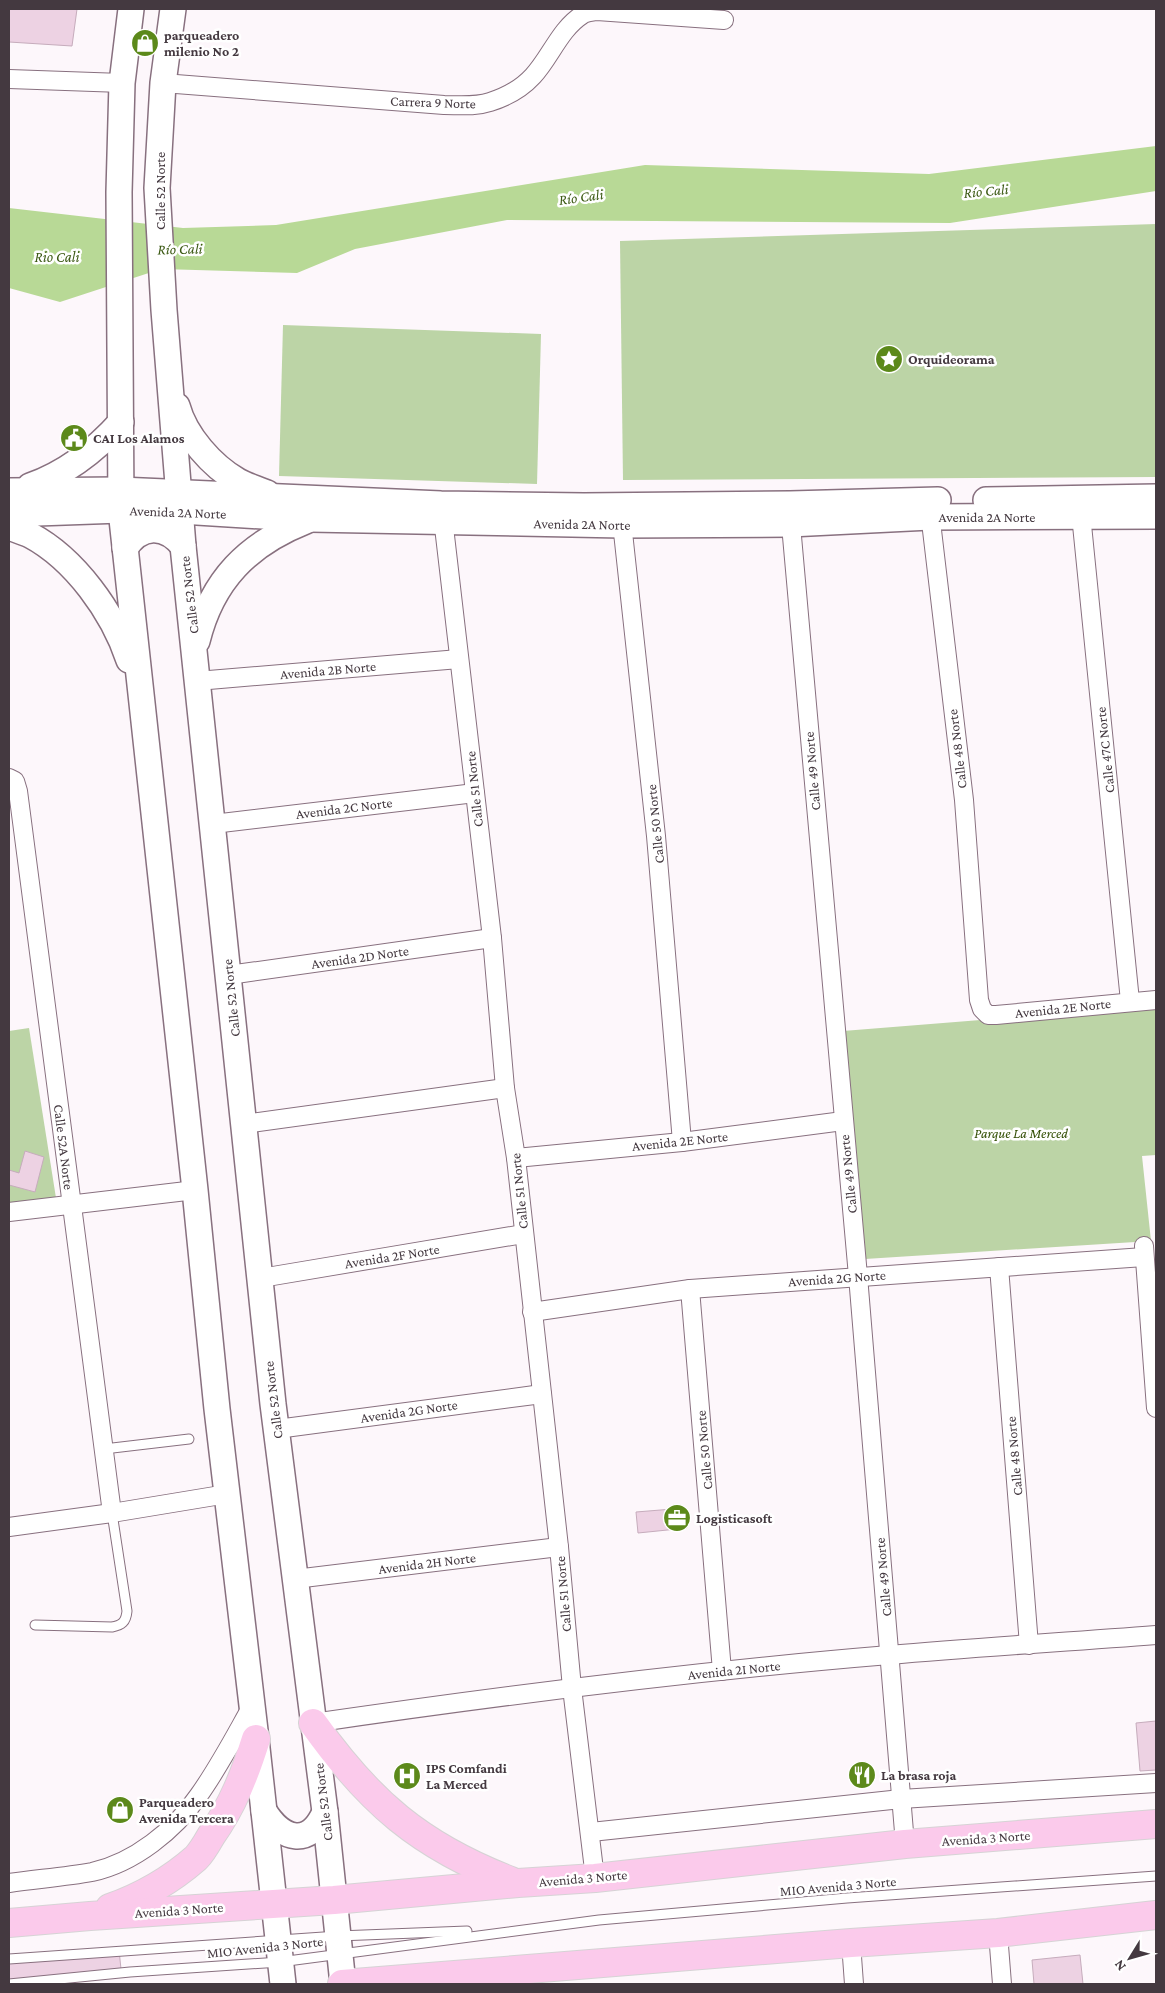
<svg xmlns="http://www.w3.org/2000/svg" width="1165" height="1993" font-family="'Crimson Pro',serif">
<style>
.green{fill:#bcd4a6}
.water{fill:#b8d996}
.building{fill:#edd2e3;stroke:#c6acbc}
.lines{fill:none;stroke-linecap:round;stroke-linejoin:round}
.service-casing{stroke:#88707f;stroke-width:11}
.minor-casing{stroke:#88707f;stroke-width:20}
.secondary-casing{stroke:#88707f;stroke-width:28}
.primary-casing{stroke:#d6d3d5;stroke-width:30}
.service{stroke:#fff;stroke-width:9}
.minor{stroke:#fff;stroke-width:18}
.secondary{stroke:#fff;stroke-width:25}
.primary{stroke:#fbcaeb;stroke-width:28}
.labels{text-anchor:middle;stroke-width:5;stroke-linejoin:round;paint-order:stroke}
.poi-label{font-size:14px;font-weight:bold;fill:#443940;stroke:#fff;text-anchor:start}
.street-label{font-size:14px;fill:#443940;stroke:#fff}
.park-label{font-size:14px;font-style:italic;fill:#334f05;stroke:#fff}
.water-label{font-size:15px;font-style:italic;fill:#3b5913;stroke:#fff}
</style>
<rect width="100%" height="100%" fill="#fdf7fb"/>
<g class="green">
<path d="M1156 224V477L623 480 620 241Z"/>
<path d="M283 325 541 334 537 484 279 476Z"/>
<path d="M1156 1006V1155L1142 1156 1151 1241 865 1259 843 1031Z"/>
<path d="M29 1028 56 1198 9 1204V1031Z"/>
</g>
<path class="water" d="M1156 146V191L950 223 507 220 355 249 297 273 161 269 60 302 9 288V208L183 228 276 225 645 165 929 174Z"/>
<g class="building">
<path d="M9 9H77L72 46 9 42Z"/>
<path d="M25 1151 44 1157 35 1192 9 1185V1170L19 1173Z"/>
<path d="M685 1508 687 1528 638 1533 636 1512Z"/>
<path d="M1156 1721V1770L1140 1771 1136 1723Z"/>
<path d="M119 1950 121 1969 9 1980V1961Z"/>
<path d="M1080 1955 1083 1984H1034L1032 1960Z"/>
</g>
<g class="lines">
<g class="service-casing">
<g id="service">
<path d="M104 1449 189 1439"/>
<path d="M35 1625 112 1627C122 1625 126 1622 127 1611L112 1513"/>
<path d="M9 1959 338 1936 467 1931"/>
<path d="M9 1984 130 1972 280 1962 599 1920 847 1898 1156 1876"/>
</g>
</g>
<g class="minor-casing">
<g id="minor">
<path d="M9 79 122 83"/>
<path d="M163 83 444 105C459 105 475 107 490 102 506 97 522 88 533 76 550 58 560 29 582 15 585 12 592 12 597 11L724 20"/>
<path d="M929 505 964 800 979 1000 982 1009 988 1015H996L1156 1000"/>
<path d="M1080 505 1130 1001"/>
<path d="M442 510 492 938 505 1088 516 1158 559 1547 572 1688 595 1878"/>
<path d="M621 514 656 836 682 1142"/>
<path d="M790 514 858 1276 905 1844"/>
<path d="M197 681 459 659"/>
<path d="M9 778 15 781 18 791 112 1513"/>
<path d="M213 824 475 793"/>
<path d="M229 975 492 938"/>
<path d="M244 1124 505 1088"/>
<path d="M516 1158 682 1142 843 1121"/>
<path d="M9 1212 195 1190"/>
<path d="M1144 1246 1156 1408"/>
<path d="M999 1267 1029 1645"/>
<path d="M261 1278 523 1234"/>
<path d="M690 1289 722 1671"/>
<path d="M532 1312 690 1289 1144 1257"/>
<path d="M277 1429 542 1394"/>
<path d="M9 1527 112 1513 227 1494"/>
<path d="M295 1579 559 1547"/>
<path d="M313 1723C504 1695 696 1671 889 1655 978 1647 1067 1642 1156 1635"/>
<path d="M591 1832 901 1799 1156 1783"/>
<path d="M9 1883C36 1879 65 1877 92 1872 134 1863 175 1830 199 1795 219 1767 235 1736 252 1706"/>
<path d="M998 1933 1002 1984"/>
<path d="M851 1943 854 1984"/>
</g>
</g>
<g class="secondary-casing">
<g id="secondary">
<path d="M131 9 122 83 119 192 121 510 195 1190 217 1409 256 1739 283 1984"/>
<path d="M173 9 163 83 157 188 164 310 183 546 273 1404 325 1812 343 1984"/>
<path d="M177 406C185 436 212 466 238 481 247 486 258 489 267 493"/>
<path d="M30 486C67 473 95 451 121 422"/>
<path d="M9 491 120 490 441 504 584 506 790 504 938 500"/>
<path d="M986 500 1156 497"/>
<path d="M9 514 121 510 181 511 310 519 622 525 790 524 930 517 1156 516"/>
<path d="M9 527C16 530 24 532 30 535 75 559 113 612 129 660"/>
<path d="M125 548C141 524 165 524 183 546"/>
<path d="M197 641C212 580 248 544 306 521"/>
<path d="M264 1811C282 1840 309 1848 325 1812"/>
</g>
</g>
<g class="primary-casing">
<g id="primary">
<path d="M313 1723C369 1802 420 1846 511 1881"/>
<path d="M110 1908C141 1897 171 1880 196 1858 202 1852 207 1843 211 1836 233 1805 245 1774 256 1739"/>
<path d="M9 1923 90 1916 334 1900 518 1883 595 1878 905 1844 1156 1824"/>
<path d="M342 1984 851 1943 998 1933 1156 1915"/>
</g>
</g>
<use href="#service" class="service"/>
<use href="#minor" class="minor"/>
<use href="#secondary" class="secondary"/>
<use href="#primary" class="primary"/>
</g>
<defs>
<g id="shop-disc" transform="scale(1.4375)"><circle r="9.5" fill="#5c891a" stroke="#fff"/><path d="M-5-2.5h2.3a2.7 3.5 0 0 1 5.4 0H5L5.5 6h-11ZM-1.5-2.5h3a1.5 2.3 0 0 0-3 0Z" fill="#fff"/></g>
<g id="sight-disc" transform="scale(1.4375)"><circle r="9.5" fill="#5c891a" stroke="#fff"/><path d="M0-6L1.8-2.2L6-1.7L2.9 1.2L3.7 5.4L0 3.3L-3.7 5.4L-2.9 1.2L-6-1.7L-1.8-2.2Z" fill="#fff"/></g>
<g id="civic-disc" transform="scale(1.4375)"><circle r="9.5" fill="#5c891a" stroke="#fff"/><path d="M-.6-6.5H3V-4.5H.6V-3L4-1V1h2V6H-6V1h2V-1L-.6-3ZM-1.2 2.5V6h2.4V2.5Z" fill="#fff"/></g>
<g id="office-disc" transform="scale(1.4375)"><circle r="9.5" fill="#5c891a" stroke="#fff"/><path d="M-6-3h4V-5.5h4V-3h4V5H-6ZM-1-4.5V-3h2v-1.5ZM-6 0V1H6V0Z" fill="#fff"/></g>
<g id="restaurant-disc" transform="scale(1.4375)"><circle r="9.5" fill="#5c891a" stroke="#fff"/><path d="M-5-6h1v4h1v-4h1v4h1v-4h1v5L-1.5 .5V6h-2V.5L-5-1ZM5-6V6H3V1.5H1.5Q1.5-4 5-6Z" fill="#fff"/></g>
<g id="hospital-disc" transform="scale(1.4375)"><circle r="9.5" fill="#5c891a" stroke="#fff"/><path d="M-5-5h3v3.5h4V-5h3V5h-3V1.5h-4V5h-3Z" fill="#fff"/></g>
</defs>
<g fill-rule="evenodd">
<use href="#shop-disc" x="145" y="43"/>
<use href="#sight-disc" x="889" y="359"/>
<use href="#civic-disc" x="74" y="438"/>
<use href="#office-disc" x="677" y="1518"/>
<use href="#restaurant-disc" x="862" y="1775"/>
<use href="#hospital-disc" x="407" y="1776"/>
<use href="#shop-disc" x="120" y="1810"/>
</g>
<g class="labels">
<g class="poi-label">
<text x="164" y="40">parqueadero<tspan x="164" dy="16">milenio No 2</tspan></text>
<text x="908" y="364">Orquideorama</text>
<text x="93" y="443">CAI Los Alamos</text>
<text x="696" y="1523">Logisticasoft</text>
<text x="426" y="1773">IPS Comfandi<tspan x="426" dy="16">La Merced</tspan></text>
<text x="881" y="1780">La brasa roja</text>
<text x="139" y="1807">Parqueadero<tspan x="139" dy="16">Avenida Tercera</tspan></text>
</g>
<g class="street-label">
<text transform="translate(433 102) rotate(2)" y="5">Carrera 9 Norte</text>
<text transform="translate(160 191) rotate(-90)" y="5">Calle 52 Norte</text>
<text transform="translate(178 512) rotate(2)" y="5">Avenida 2A Norte</text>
<text x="987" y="522">Avenida 2A Norte</text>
<text transform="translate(582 524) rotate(1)" y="5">Avenida 2A Norte</text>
<text transform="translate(189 595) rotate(-97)" y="5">Calle 52 Norte</text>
<text transform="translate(328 670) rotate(-5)" y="5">Avenida 2B Norte</text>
<text transform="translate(957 749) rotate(-97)" y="5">Calle 48 Norte</text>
<text transform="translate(1105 750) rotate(-96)" y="5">Calle 47C Norte</text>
<text transform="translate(812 771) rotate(-95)" y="5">Calle 49 Norte</text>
<text transform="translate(474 789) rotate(-96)" y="5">Calle 51 Norte</text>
<text transform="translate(344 808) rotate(-7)" y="5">Avenida 2C Norte</text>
<text transform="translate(655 824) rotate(-96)" y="5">Calle 50 Norte</text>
<text transform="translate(360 957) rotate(-8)" y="5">Avenida 2D Norte</text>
<text transform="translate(231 998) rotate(-96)" y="5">Calle 52 Norte</text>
<text transform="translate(1063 1008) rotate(-6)" y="5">Avenida 2E Norte</text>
<text transform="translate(680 1141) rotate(-6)" y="5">Avenida 2E Norte</text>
<text transform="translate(64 1147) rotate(83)" y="5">Calle 52A Norte</text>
<text transform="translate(848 1174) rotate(-96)" y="5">Calle 49 Norte</text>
<text transform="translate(519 1191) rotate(-96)" y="5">Calle 51 Norte</text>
<text transform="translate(392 1256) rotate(-9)" y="5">Avenida 2F Norte</text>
<text transform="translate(837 1278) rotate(-4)" y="5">Avenida 2G Norte</text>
<text transform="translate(273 1400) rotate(-97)" y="5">Calle 52 Norte</text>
<text transform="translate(409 1411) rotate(-8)" y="5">Avenida 2G Norte</text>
<text transform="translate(704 1450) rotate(-95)" y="5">Calle 50 Norte</text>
<text transform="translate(1014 1456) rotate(-95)" y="5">Calle 48 Norte</text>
<text transform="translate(427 1563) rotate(-7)" y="5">Avenida 2H Norte</text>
<text transform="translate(883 1577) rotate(-95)" y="5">Calle 49 Norte</text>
<text transform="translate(563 1594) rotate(-95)" y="5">Calle 51 Norte</text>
<text transform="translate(734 1670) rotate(-6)" y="5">Avenida 2I Norte</text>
<text transform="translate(323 1802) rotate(-97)" y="5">Calle 52 Norte</text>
<text transform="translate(986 1838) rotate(-4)" y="5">Avenida 3 Norte</text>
<text transform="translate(583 1878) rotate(-5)" y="5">Avenida 3 Norte</text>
<text transform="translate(838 1886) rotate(-5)" y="5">MIO Avenida 3 Norte</text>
<text transform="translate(179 1910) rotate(-4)" y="5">Avenida 3 Norte</text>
<text transform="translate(265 1947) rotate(-6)" y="5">MIO Avenida 3 Norte</text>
</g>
<g class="park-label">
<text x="1021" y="1138">Parque La Merced</text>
</g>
<g class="water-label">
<text transform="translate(986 191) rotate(-5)" y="5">Río Cali</text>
<text transform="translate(581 197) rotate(-8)" y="5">Río Cali</text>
<text transform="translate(180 249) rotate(-1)" y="5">Río Cali</text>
<text x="57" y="262">Rio Cali</text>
</g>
</g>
<rect width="1165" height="1993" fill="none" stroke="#443940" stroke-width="20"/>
<g transform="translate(1130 1958) rotate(233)" stroke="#ffffff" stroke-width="4" paint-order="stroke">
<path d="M0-4L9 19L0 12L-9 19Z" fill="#443940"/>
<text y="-8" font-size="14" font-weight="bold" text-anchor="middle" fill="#443940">N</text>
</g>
</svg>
